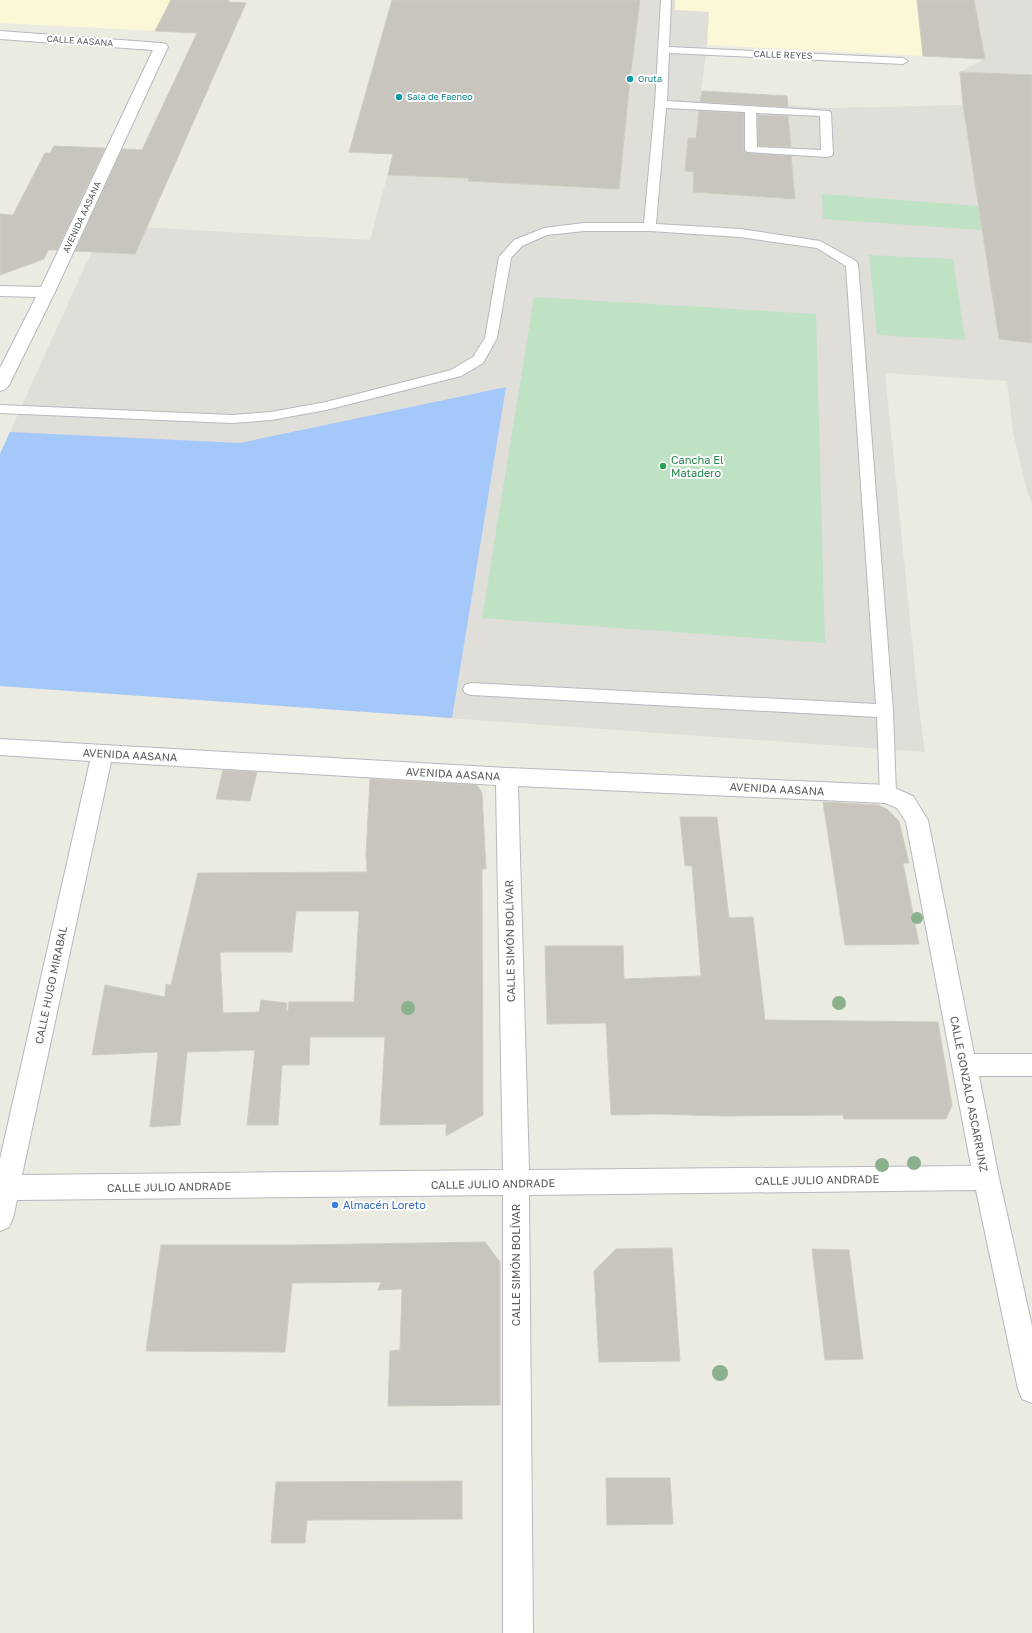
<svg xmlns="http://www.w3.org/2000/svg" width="1032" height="1633" font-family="'Golos Text',sans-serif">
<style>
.commercial{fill:#fbf8d7}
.industrial{fill:#dfded9}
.green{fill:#bfe2c4}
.water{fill:#a4c8f9}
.building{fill:#c7c5be;stroke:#d0cdc0;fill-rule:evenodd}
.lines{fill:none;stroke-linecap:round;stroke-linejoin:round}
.lane-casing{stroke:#b7b8bd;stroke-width:2}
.street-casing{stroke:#b7b8bd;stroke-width:2}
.lane{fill:#fff;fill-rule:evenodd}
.street{fill:#fff;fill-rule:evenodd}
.tree{fill:#8ab18c}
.culture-dot{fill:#0f9aa8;stroke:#fff;stroke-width:1.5}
.leisure-dot{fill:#2e9e5b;stroke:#fff;stroke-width:1.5}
.shop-dot{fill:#3f7fe0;stroke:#fff;stroke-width:1.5}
.labels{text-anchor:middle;stroke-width:4;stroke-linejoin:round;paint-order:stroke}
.far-street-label{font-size:9px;fill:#5a5c61;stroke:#fff}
.far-culture-label{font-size:9px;fill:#0d838f;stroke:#fff;text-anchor:start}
.leisure-label{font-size:11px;fill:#27864d;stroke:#fff;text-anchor:start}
.street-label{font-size:11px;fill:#5a5c61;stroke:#fff}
.shop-label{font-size:11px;fill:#366cbe;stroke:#fff;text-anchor:start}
</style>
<rect width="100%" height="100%" fill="#ecebe1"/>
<g class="commercial">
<path d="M0 0H213L197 33 0 23Z"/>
<path d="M675 0H917L923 56 707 45 709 12 674 10Z"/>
</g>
<path class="industrial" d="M392 0H675V10L709 12 707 45 700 100 830 108 963 105 960 72 985 59 974 0H1032V504L1027 491 1013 432 1007 381 885 373 919 708 925 752 0 686V454L85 266 107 225 370 240 393 154Z"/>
<g class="green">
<path d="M822 194 978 206 982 230 823 219Z"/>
<path d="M869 255 953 259 965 340 877 335Z"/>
<path d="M534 297 816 314 825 643 482 618Z"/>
</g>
<path class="water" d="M506 387 452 718 0 686V454L10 432 240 443Z"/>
<g class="building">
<path d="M171 0H229L228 2 246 3 135 254 75 251 122 149 142 150 197 33 155 31Z"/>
<path d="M392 0H640L630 79 619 189 468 181 469 178 388 175 393 154 349 152Z"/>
<path d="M917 0H974L985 59 923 56Z"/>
<path d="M960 72 1032 75V343L999 339 963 105Z"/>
<path d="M702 91 787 96 788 107 700 102Z"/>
<path d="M699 111 744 113V150L746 153 791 156 795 199 693 192 694 172 685 171 688 138H696Z"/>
<path d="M758 115 788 116 791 147 758 146Z"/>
<path d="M54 146 105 148 57 250H48L44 259 0 275V214L13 215 45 153H50Z"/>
<path d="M223 770 257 772 250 801 216 799Z"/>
<path d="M370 779 477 785 482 793 486 869H482L483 1115 446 1136V1124L380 1125 385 1037H310L309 1065H282L278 1125H247L255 1050 187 1052 180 1125 150 1127 158 1052 92 1055 105 985 165 997 166 984 171 985 198 873 367 872 366 855ZM296 911H359L354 1002H289L288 1011H286L287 1003 261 1000 259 1012 223 1013 220 952H292Z"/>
<path d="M823 802 878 805 887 809 899 821 909 863H903L919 944 845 945Z"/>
<path d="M680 817H717L729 918 753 917 765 1020 938 1022 952 1105 946 1119H844L843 1115 723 1116 658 1114 611 1115 606 1023 547 1024 545 946H623L624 979 701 976 692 866H685Z"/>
<path d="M485 1242 500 1262V1405L388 1406 390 1351 400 1350 402 1289 378 1290 381 1282 292 1283 285 1352 146 1351 161 1245H295Z"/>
<path d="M672 1248 680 1361 599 1362 594 1271 616 1249Z"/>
<path d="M812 1249 849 1250 863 1359 825 1360Z"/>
<path d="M606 1478H670L673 1524 607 1525Z"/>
<path d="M462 1481V1519L307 1520 305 1543H271L276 1482Z"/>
</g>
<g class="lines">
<g class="lane-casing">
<path id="lane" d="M661 0H671L669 47 903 58 908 61 903 64 669 53 667 101 829 111 831 113 833 154 831 156 827 157 747 152 745 150V112L666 108 656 224 740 229 820 241 856 261 858 264 893 711 896 794 894 799 888 801 882 799 880 794 877 717 471 695 465 693 463 689 465 685 471 683 876 704 846 266 817 248 740 237 650 231H584L547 235 522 246 511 258 497 338 483 363 461 376 326 410 271 420 232 423 0 413V405L232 415 271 412 326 402 451 370 473 357 485 338 499 257 514 240 544 228 584 223H644L655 104ZM756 113 820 116 821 150 757 147Z"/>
</g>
<g class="street-casing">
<g id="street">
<path d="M0 31 161 43 166 44 168 47 55 292 9 385 6 389 0 391V368L36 297 0 296V286L41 287 153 50 0 39Z"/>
<path d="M0 739 507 768 888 785 913 796 928 820 974 1054H1032V1076H979L999 1178 1032 1326V1403L1022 1399 1018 1389 976 1190 529 1195 533 1633H503V1195L17 1200 13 1218 9 1227 0 1231V1159L90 761 0 755ZM111 762 496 785 503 1170 22 1175ZM518 786 885 803 897 808 906 822 971 1166 529 1170Z"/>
</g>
</g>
<use href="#lane" class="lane"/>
<use href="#street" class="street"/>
</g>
<g class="tree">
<circle cx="917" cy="918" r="6"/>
<circle cx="839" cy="1003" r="7"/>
<circle cx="408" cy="1008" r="7"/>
<circle cx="914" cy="1163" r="7"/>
<circle cx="882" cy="1165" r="7"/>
<circle cx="720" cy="1373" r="8"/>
</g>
<g class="culture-dot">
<circle cx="630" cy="79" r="4"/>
<circle cx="399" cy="97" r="4"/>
</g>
<circle class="leisure-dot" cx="663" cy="466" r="4"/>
<circle class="shop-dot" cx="335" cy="1205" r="4"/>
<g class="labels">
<g class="far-street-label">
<text transform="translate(80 41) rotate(4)" y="3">CALLE AASANA</text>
<text transform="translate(783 55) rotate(2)" y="3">CALLE REYES</text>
<text transform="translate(82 217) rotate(-65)" y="3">AVENIDA AASANA</text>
</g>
<g class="far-culture-label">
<text x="638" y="82">Gruta</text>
<text x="407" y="100">Sala de Faeneo</text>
</g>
<g class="leisure-label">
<text x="671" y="464">Cancha El<tspan x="671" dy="13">Matadero</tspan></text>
</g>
<g class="street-label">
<text transform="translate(130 755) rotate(3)" y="4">AVENIDA AASANA</text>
<text transform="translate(453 774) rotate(3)" y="4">AVENIDA AASANA</text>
<text transform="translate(777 789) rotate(3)" y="4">AVENIDA AASANA</text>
<text transform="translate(510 941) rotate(-91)" y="4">CALLE SIMÓN BOLÍVAR</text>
<text transform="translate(51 985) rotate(-78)" y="4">CALLE HUGO MIRABAL</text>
<text transform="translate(969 1094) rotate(79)" y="4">CALLE GONZALO ASCARRUNZ</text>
<text transform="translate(817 1180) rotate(-1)" y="4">CALLE JULIO ANDRADE</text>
<text transform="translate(493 1184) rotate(-1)" y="4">CALLE JULIO ANDRADE</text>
<text transform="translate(169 1187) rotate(-1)" y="4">CALLE JULIO ANDRADE</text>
<text transform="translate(516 1265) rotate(-90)" y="4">CALLE SIMÓN BOLÍVAR</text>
</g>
<g class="shop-label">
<text x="343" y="1209">Almacén Loreto</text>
</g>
</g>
</svg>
